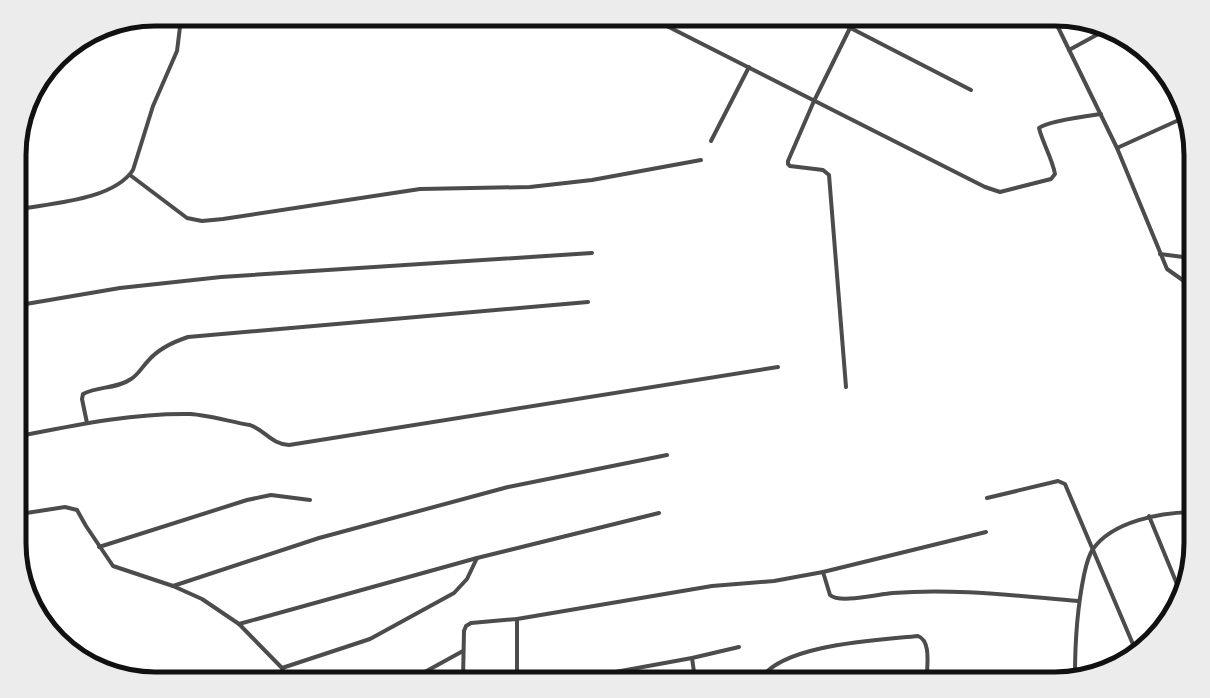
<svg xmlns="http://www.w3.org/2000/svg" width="1210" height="698" font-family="'Fira Sans',sans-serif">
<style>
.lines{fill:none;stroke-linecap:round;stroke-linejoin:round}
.minor{stroke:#4c4c4c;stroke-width:4}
.rim{fill:none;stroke:#111;stroke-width:5}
</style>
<rect width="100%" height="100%" fill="#fff"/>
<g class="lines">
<g class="minor">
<path d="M653 19 985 187 1000 192 1051 179 1055 174C1052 158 1043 144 1039 128 1048 121 1087 116 1101 114"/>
<path d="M833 19 971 90"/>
<path d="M1054 19 1117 148 1167 269 1191 286"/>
<path d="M1069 50 1102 32"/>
<path d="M1158 72 1185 129"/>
<path d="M711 141 749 67"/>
<path d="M1117 148 1181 119"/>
<path d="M130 175 187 218 202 221 223 219 420 189 530 187 592 180 701 160"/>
<path d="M20 209C53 203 113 200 133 170L153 106 177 51 181 19"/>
<path d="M1160 254 1191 258"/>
<path d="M20 305 120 288 221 277 592 253"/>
<path d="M846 387 829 175 823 170 790 166 788 164V161L814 101 850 28"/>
<path d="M87 423 82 399 83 394C98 386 117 389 131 379 138 375 142 367 148 361 158 349 173 342 188 337L588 302"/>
<path d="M20 436C76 425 133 413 190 414 209 415 231 422 250 425 266 431 271 444 289 445L778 367"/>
<path d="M987 498 1058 481 1065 484 1135 649"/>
<path d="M20 514 65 507 77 510 86 526 113 566 173 586 202 599 239 624 282 668 287 679"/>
<path d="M1149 516 1179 589"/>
<path d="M99 547 247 500 271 495 310 500"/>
<path d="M823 572 830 595C840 604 878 594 893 593 954 588 1017 596 1078 601"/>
<path d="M173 586 319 538 508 487 667 455"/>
<path d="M517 619V679"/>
<path d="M239 624 477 558 659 513"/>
<path d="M692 658 695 679"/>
<path d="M282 668 370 639 454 593 467 579 477 558"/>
<path d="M1075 675C1075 641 1077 609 1084 575 1086 566 1088 556 1093 549 1113 521 1160 513 1191 512"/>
<path d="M412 679 463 651"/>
<path d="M463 679 464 631 466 626 471 623 517 619 712 586 774 581 823 572 986 532"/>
<path d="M577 679 692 658 739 647"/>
<path d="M761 679C782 644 881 640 918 636 931 641 927 664 927 675"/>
<path d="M852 679 891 675 1066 678"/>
</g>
</g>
<path d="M0 0H1210V698H0ZM155 26H1055A129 129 0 0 1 1184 155V543A129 129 0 0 1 1055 672H155A129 129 0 0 1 26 543V155A129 129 0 0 1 155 26Z" fill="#ececec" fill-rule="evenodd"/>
<path class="rim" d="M155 26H1055A129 129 0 0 1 1184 155V543A129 129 0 0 1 1055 672H155A129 129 0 0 1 26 543V155A129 129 0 0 1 155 26Z"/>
</svg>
